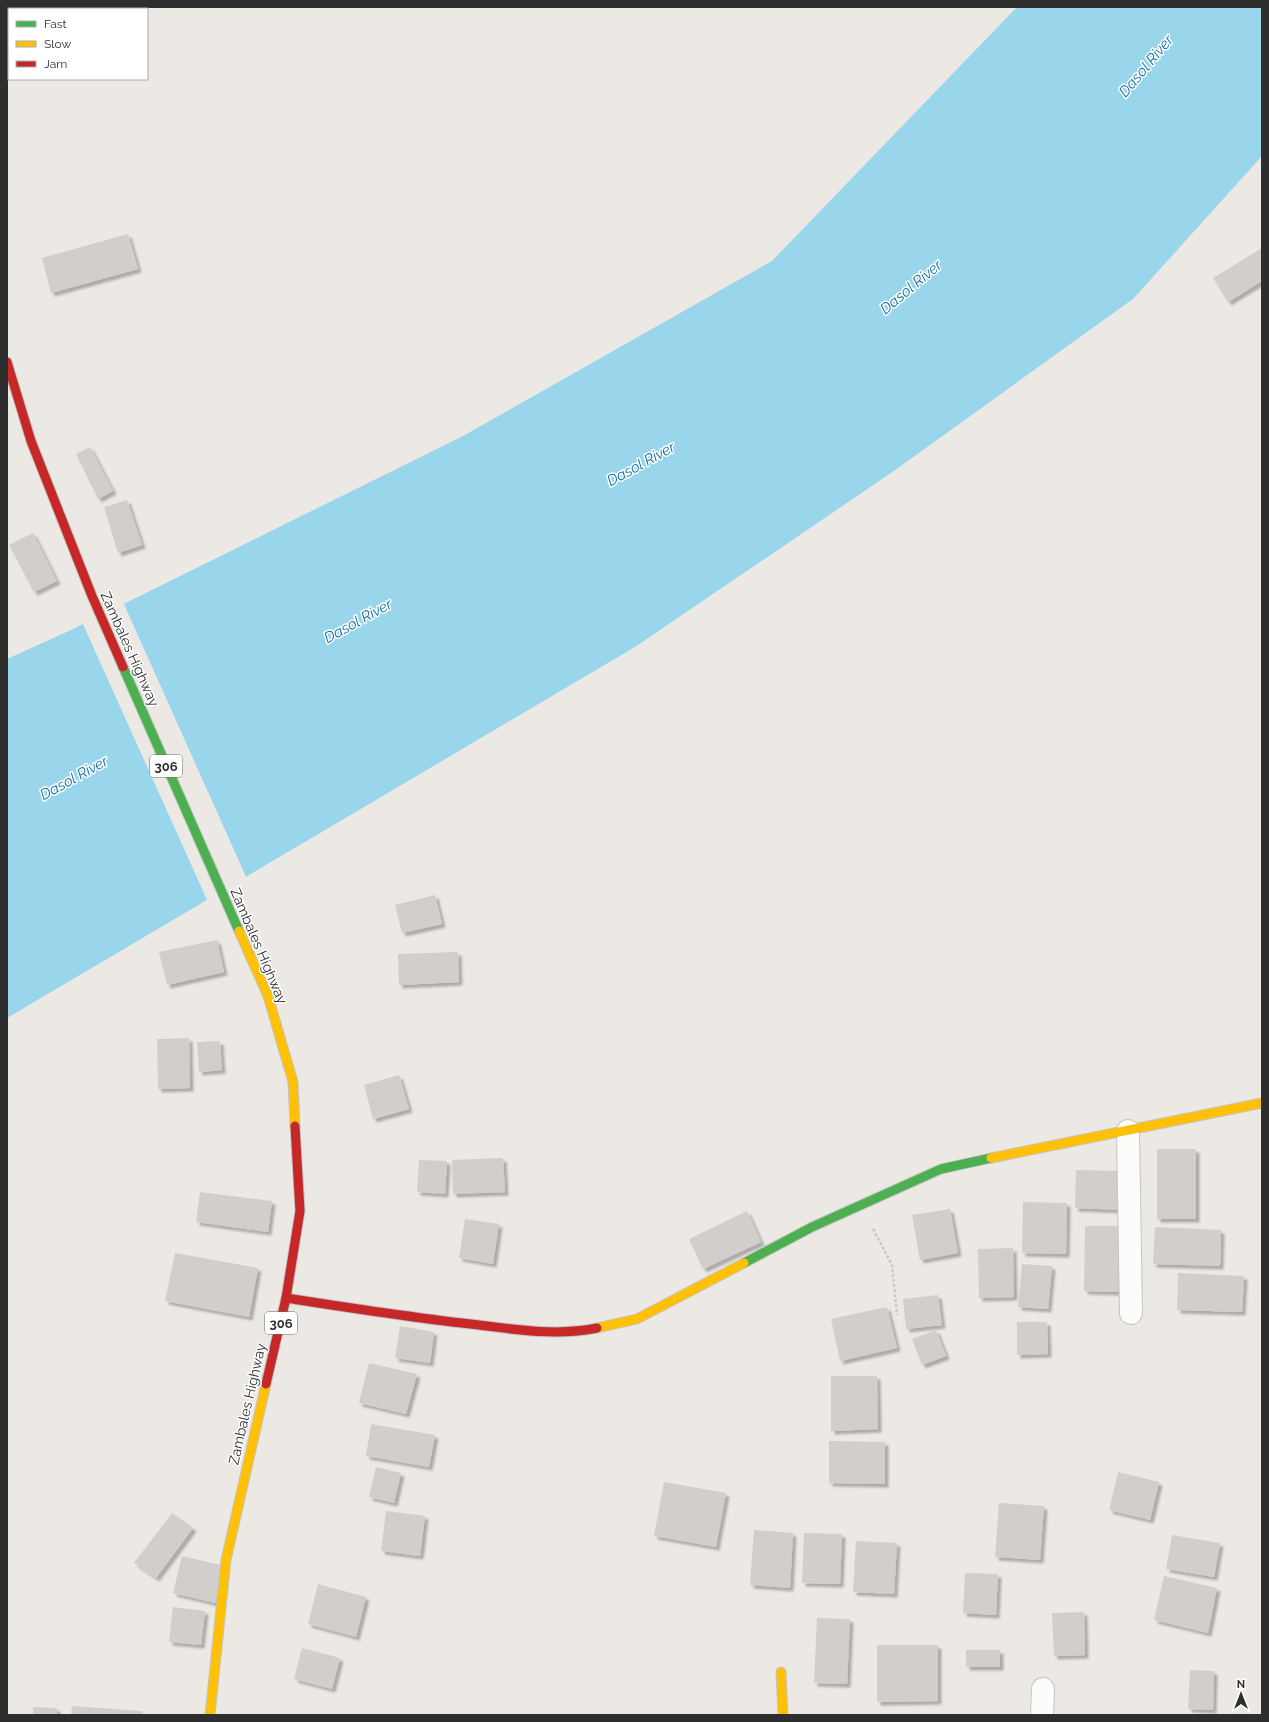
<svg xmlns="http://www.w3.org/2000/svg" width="1269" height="1722" font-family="Raleway,sans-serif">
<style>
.water{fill:#99d6ec}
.pier{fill:#ece8e4}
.building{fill:#d1cecb;filter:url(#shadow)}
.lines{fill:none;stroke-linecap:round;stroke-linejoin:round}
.street-casing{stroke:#c5c4c5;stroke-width:24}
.fast-casing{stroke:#c5c4c5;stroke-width:11}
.slow-casing{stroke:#c5c4c5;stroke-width:11}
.jam-casing{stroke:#c5c4c5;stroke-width:11}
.path{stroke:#c9c9c8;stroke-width:2.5;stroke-dasharray:3 2;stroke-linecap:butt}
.street{stroke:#fcfcfb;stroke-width:22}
.fast{stroke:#4caf50;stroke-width:9}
.slow{stroke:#ffc107;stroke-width:9}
.jam{stroke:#c62828;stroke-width:9}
.labels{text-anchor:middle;stroke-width:3;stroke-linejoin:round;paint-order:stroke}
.shield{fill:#fff;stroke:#6d6d6d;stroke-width:1}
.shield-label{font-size:13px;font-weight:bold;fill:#2e2e2e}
.street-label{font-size:14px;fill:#2e2e2e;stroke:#fff}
.water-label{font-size:15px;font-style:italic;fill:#0d6fa3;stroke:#fff}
</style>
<defs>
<filter id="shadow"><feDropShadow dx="3.5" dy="3.5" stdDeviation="1" flood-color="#0004"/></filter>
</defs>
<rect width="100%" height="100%" fill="#ece8e4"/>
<path class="water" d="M1017 7H1262V156L1133 299 891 473 635 647 7 1018V659L71 630 463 436 772 261Z"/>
<path class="pier" d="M123 602 247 879 208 902 82 622Z"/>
<g class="building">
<path d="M128 234 138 269 51 293 42 258Z"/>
<path d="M1262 248V281L1228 302 1213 278Z"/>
<path d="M90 447 113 491 98 499 76 454Z"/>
<path d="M127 500 142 545 118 553 104 507Z"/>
<path d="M33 533 57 581 34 592 9 545Z"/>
<path d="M435 895 442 924 402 933 395 905Z"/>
<path d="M217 940 224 972 167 985 159 952Z"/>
<path d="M458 952 459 982 399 985 398 954Z"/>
<path d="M189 1038 190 1088 158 1089 157 1039Z"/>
<path d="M220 1041 222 1070 199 1072 197 1042Z"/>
<path d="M399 1075 409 1109 373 1119 364 1085Z"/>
<rect x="1157" y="1149" width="39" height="70"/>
<path d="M503 1158 505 1192 453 1194 452 1160Z"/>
<path d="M419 1160 447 1161 445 1194 417 1192Z"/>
<path d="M1076 1170 1123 1171 1122 1210 1075 1208Z"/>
<path d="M200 1192 272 1201 268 1232 196 1222Z"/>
<path d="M1023 1202 1067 1203 1066 1254 1022 1253Z"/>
<path d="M950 1209 958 1253 920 1260 912 1215Z"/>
<path d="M747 1211 761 1242 703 1269 689 1239Z"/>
<path d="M465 1219 499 1224 493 1264 459 1258Z"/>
<path d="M1085 1226H1122L1121 1292 1084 1291Z"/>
<path d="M1155 1227 1221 1230 1220 1266 1153 1264Z"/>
<path d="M1013 1248 1014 1297 979 1298 978 1249Z"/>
<path d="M175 1253 258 1268 249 1317 165 1301Z"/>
<path d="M1022 1264 1052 1266 1048 1309 1018 1307Z"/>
<path d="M1178 1273 1244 1276 1242 1312 1177 1310Z"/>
<path d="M938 1295 942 1325 906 1329 903 1299Z"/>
<path d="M887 1307 897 1348 840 1361 831 1319Z"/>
<path d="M1017 1322H1047L1048 1354 1017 1355Z"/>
<path d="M400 1326 434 1332 430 1363 395 1358Z"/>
<path d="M936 1330 946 1356 922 1365 912 1339Z"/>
<path d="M369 1363 417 1374 406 1414 359 1403Z"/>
<path d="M831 1376H877L878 1429 831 1431Z"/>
<path d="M371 1424 435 1435 429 1467 366 1456Z"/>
<path d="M829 1441 885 1442V1484L829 1483Z"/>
<path d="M376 1467 401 1473 394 1503 369 1497Z"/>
<path d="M1118 1472 1159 1482 1150 1520 1109 1510Z"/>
<path d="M664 1482 726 1493 716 1547 654 1536Z"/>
<path d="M999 1503 1044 1506 1040 1560 995 1557Z"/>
<path d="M386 1511 425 1516 420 1556 381 1551Z"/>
<path d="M172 1513 193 1528 156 1578 134 1563Z"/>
<path d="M754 1530 793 1533 790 1588 750 1585Z"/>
<path d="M804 1533 842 1534 840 1584 802 1583Z"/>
<path d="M1172 1535 1220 1543 1214 1577 1166 1569Z"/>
<path d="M856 1541 897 1543 894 1594 853 1592Z"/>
<path d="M182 1556 224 1566 215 1603 173 1593Z"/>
<path d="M965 1573 998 1574 996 1615 963 1613Z"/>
<path d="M1164 1576 1217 1588 1208 1633 1154 1620Z"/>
<path d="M318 1584 366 1597 356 1637 308 1624Z"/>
<path d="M173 1607 205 1611 201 1645 169 1642Z"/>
<path d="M1084 1612 1085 1655 1054 1656 1052 1613Z"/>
<path d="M817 1618 850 1619 847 1684 814 1683Z"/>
<path d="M877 1645H938V1701L877 1702Z"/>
<path d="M302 1648 340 1658 332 1689 294 1679Z"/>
<rect x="966" y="1650" width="34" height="17"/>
<path d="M1190 1670 1214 1671 1213 1710 1188 1709Z"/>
<path d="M72 1706 142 1711V1715H71Z"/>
<path d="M33 1707 57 1708V1715H33Z"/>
</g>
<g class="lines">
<g class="street-casing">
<g id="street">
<path d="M1128 1131 1131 1313"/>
<path d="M1042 1715 1043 1689"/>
</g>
</g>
<g class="fast-casing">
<g id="fast">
<path d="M123 667 239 931"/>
<path d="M744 1263 812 1227 941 1169 991 1158"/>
</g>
</g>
<g class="slow-casing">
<g id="slow">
<path d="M239 931 268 996 293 1082 295 1126"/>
<path d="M991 1158 1262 1103"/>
<path d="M597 1328 637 1319 744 1263"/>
<path d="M781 1672 783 1715"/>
<path d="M210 1715 226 1560 266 1384"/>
</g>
</g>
<g class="jam-casing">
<g id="jam">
<path d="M7 362 31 441 92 596 123 667"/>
<path d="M286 1298C350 1308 414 1318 479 1325 517 1330 559 1336 597 1328"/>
<path d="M266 1384 286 1298 300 1211 295 1126"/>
</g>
</g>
<path class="path" d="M873 1229 892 1265 897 1315"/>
<use href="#street" class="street"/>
<use href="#fast" class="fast"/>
<use href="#slow" class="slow"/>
<use href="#jam" class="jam"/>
</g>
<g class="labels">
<g class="shield">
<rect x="150" y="755" width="32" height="22" rx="3"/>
<rect x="265" y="1312" width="32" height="22" rx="3"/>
</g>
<g class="shield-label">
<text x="166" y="771">306</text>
<text x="281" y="1328">306</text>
</g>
<g class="street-label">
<text transform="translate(130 649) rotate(66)" y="5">Zambales Highway</text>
<text transform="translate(259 946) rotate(67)" y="5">Zambales Highway</text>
<text transform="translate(247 1404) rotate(-77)" y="5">Zambales Highway</text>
</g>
<g class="water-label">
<text transform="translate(1146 66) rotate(-50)" y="5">Dasol River</text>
<text transform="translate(911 287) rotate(-40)" y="5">Dasol River</text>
<text transform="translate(641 464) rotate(-29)" y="5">Dasol River</text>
<text transform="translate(358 621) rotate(-29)" y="5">Dasol River</text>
<text transform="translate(74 778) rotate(-29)" y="5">Dasol River</text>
</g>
</g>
<rect width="1269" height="1722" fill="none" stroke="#2e2e2e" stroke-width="16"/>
<rect x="8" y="8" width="140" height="72" fill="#ffffff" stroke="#ababab"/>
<rect x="16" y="21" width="20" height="6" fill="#4caf50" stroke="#ababab"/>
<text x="44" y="28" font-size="12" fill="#2e2e2e">Fast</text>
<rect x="16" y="41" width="20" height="6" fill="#ffc107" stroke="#ababab"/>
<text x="44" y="48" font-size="12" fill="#2e2e2e">Slow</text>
<rect x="16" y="61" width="20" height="6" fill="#c62828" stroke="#ababab"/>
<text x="44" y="68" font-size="12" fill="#2e2e2e">Jam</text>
<g transform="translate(1241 1694)" stroke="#ffffff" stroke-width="3" paint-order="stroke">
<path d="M0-3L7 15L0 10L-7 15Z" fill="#2e2e2e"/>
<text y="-6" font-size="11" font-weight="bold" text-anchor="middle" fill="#2e2e2e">N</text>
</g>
</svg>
